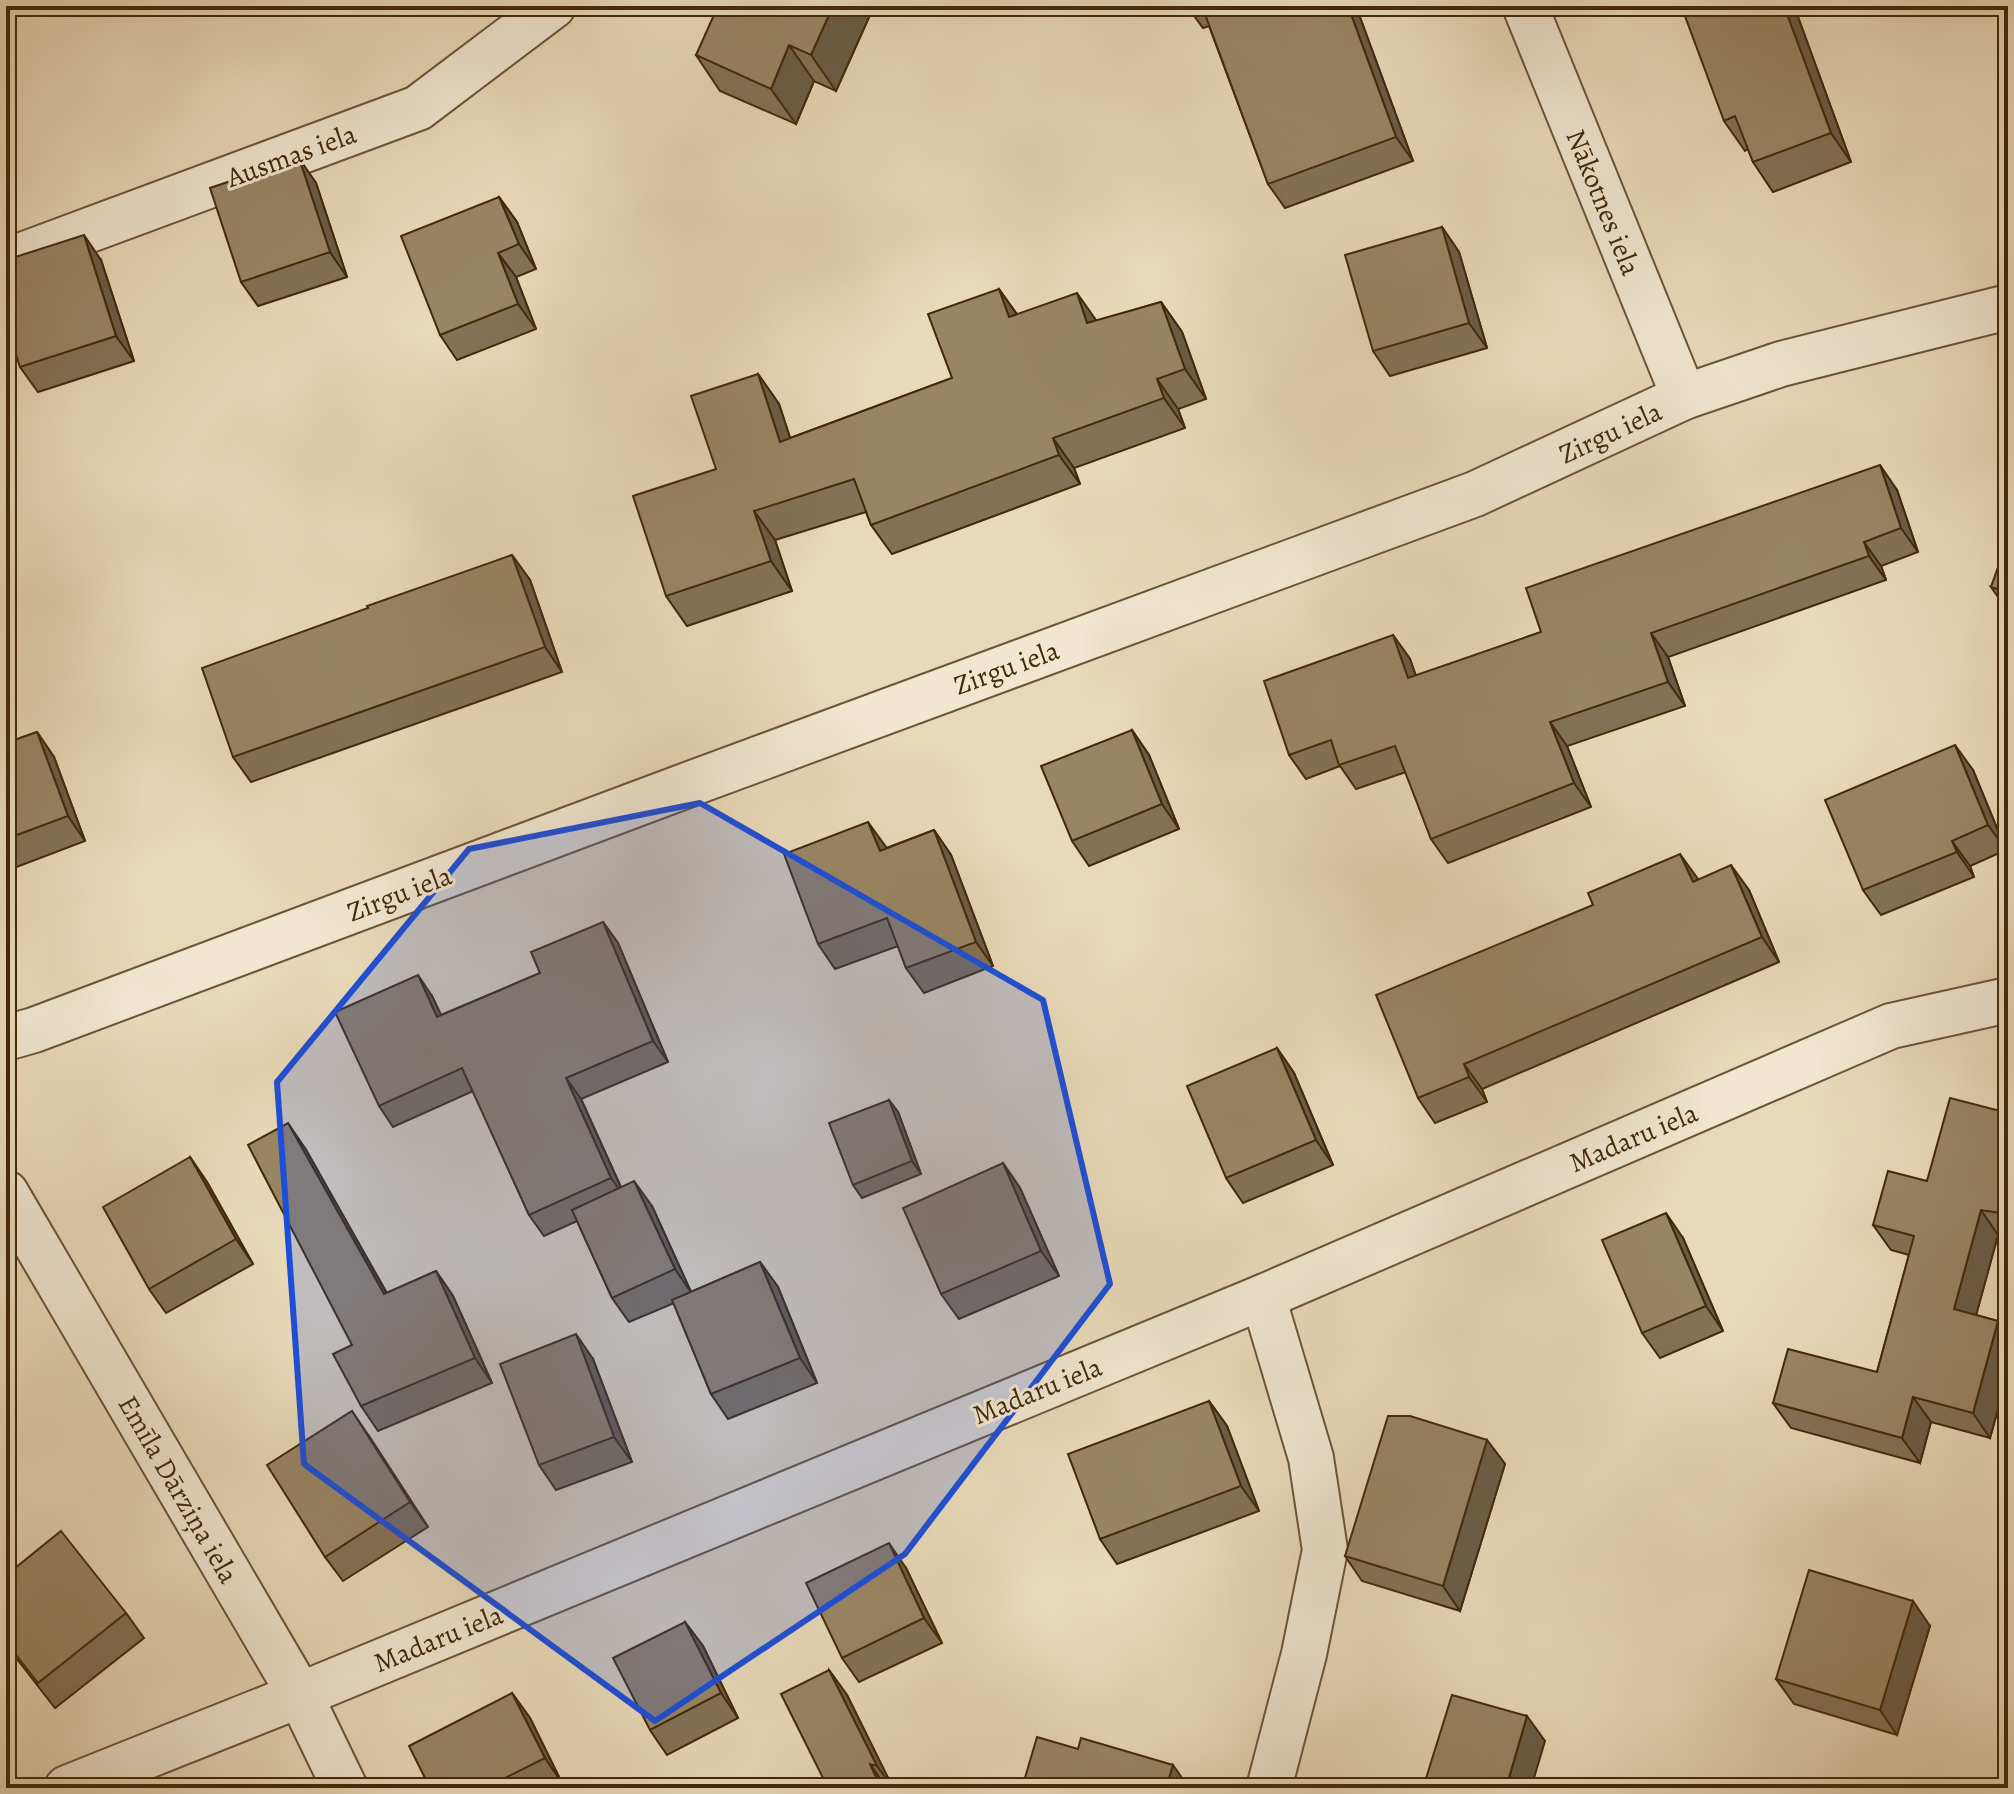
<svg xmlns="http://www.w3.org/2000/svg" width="2014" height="1794" font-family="Alegreya,serif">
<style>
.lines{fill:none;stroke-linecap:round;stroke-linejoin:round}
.street-casing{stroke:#6c5534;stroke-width:48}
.street{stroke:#f0e6d1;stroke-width:44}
.wall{fill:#837256;stroke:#422908;stroke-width:2}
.shaded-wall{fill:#6a5d46;stroke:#422908;stroke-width:2}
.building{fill:#988564;stroke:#422908;stroke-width:2}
.marked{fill:#1d4ed8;fill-opacity:0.2;stroke:#1d4ed8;stroke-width:6;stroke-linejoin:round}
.labels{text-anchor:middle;stroke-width:6;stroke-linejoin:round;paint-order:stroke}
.street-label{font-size:28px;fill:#422908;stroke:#f0e6d1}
</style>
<rect width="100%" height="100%" fill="#e8d9b8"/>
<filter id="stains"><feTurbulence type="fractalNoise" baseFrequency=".0025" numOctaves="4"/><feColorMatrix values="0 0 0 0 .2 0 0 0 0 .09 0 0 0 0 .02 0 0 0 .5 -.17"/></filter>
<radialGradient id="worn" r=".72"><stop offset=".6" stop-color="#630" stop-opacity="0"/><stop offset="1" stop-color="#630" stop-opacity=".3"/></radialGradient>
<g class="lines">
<g class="street-casing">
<g id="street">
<path d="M1525 6 1684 397"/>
<path d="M6 261 418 108 553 6"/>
<path d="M6 1038 34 1030 682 787 1475 494 1684 397 1781 364 2008 307"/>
<path d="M6 1193 300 1695 345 1788"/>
<path d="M1263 1297 1311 1458 1325 1550 1304 1654 1269 1788"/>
<path d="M67 1788 300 1695 1263 1297 1891 1026 2008 1000"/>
</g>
</g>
<use href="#street" class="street"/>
</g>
<g class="wall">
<path d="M874 6 836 91 814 81 796 124 720 91 696 55Z"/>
<path d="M1187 6H1354L1358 12 1413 161 1285 208 1268 184 1209 26 1203 28Z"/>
<path d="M1794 6 1851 162 1773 192 1753 162 1748 149 1745 151 1724 121Z"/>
<path d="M316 183 347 277 258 306 241 282Z"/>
<path d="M499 197 517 222 536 269 516 277 536 329 457 360 440 335Z"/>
<path d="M1442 227 1459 252 1487 348 1390 376 1373 351Z"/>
<path d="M101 260 134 361 38 392 20 367Z"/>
<path d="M999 289 1017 314 1097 321 1161 302 1182 332 1206 399 1178 409 1185 428 1074 468 1080 484 892 554 871 525 866 512 775 540 792 591 687 626 666 596 716 469 758 374 779 404 790 438 952 378Z"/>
<path d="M1897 490 1918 552 1881 566 1886 580 1668 657 1685 706 1567 746 1591 807 1448 863 1431 839 1406 772 1356 789 1340 766 1306 779 1289 755 1393 635 1410 659 1416 676 1541 632Z"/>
<path d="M512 555 530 580 562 672 251 782 233 757 368 608Z"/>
<path d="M1991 587 2008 593V611Z"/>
<path d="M1132 730 1149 755 1179 829 1089 866 1072 841Z"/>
<path d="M37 732 54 757 85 841 6 871V743Z"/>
<path d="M1973 770 2006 850 1970 866 1974 877 1881 915 1863 890Z"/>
<path d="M934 830 951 855 993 966 924 993 906 968 898 946 835 969 818 944 886 848Z"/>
<path d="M1698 879 1749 890 1779 962 1482 1089 1487 1102 1435 1123 1418 1098Z"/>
<path d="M603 922 618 943 668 1062 581 1099 621 1187 652 1206 691 1292 760 1262 778 1287 817 1383 728 1419 711 1394 674 1303 629 1322 612 1298 577 1221 544 1236 529 1215 473 1091 393 1127 379 1106 432 996 441 1015 540 973Z"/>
<path d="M1277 1048 1294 1073 1333 1165 1243 1203 1226 1178Z"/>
<path d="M889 1100 898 1112 921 1174 862 1198 853 1185Z"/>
<path d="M2008 1113V1236L1998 1235 1976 1315 1998 1321 2008 1336V1373L1990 1438 1931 1422 1920 1463 1791 1428 1773 1403 1877 1372 1909 1255 1891 1250 1873 1225Z"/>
<path d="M305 1148 387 1293 436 1271 453 1296 492 1383 378 1431 361 1406 352 1345Z"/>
<path d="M190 1157 207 1182 253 1264 166 1313 149 1289Z"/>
<path d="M1003 1163 1020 1188 1059 1276 959 1319 941 1294Z"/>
<path d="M1683 1238 1723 1331 1660 1358 1642 1333Z"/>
<path d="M593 1359 632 1462 556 1490 539 1465Z"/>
<path d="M1209 1401 1227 1426 1259 1511 1117 1564 1100 1539Z"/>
<path d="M369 1436 428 1527 343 1581 325 1557Z"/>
<path d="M1487 1440 1505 1464 1460 1611 1362 1581 1345 1556Z"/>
<path d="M6 1556 15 1568 126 1613 144 1638 55 1708 6 1645Z"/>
<path d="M906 1568 942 1643 859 1682 842 1658Z"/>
<path d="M685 1622 703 1646 738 1718 667 1755 650 1730Z"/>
<path d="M1930 1626 1897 1735 1794 1704 1776 1679Z"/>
<path d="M829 1670 847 1695 893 1788H828Z"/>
<path d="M512 1693 530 1718 562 1783 552 1788H430Z"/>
</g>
<g class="shaded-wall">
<path d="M833 6H874L836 91 811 55Z"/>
<path d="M1348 6H1354L1358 12 1413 161 1396 137Z"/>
<path d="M1784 6H1794L1851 162 1831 133Z"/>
<path d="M789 45 814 81 796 124 771 89Z"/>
<path d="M299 158 316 183 347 277 330 252Z"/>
<path d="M499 197 517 222 536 269 519 244Z"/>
<path d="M1442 227 1459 252 1487 348 1469 323Z"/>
<path d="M84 235 101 260 134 361 116 336Z"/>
<path d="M498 253 516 277 536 329 518 304Z"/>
<path d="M999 289 1020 319 1009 317Z"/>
<path d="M1077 293 1098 323H1087Z"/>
<path d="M1161 302 1182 332 1206 399 1185 369Z"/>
<path d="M758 374 779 404 801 471 780 442Z"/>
<path d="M1157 379 1178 409 1185 428 1164 398Z"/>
<path d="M1053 438 1074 468 1080 484 1059 455Z"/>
<path d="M1880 465 1897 490 1918 552 1901 528Z"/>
<path d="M754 511 775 540 792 591 771 561Z"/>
<path d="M1864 542 1881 566 1886 580 1869 556Z"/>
<path d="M512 555 530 580 562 672 545 647Z"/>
<path d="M1651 633 1668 657 1685 706 1668 682Z"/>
<path d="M1393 635 1410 659 1425 702 1408 678Z"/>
<path d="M1550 722 1567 746 1591 807 1574 783Z"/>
<path d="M1132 730 1149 755 1179 829 1162 804Z"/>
<path d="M37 732 54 757 85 841 68 816Z"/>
<path d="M1955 745 1973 770 2006 850 1988 825Z"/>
<path d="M868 822 886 847 897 876 880 851Z"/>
<path d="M934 830 951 855 993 966 976 942Z"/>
<path d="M1952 841 1970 866 1974 877 1957 852Z"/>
<path d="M1680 854 1698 879 1693 882Z"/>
<path d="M1731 865 1749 890 1779 962 1762 937Z"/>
<path d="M603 922 618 943 668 1062 653 1041Z"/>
<path d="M418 975 432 996 452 1038 437 1017Z"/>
<path d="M1277 1048 1294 1073 1333 1165 1316 1140Z"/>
<path d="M1464 1064 1482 1089 1487 1102 1469 1077Z"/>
<path d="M566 1078 581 1099 626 1199 611 1178Z"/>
<path d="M889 1100 898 1112 921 1174 912 1161Z"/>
<path d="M288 1123 305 1148 401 1319 384 1294Z"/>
<path d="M190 1157 207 1182 253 1264 236 1239Z"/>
<path d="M1003 1163 1020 1188 1059 1276 1041 1251Z"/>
<path d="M634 1181 652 1206 692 1294 675 1269Z"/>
<path d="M1981 1210 1998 1235 1971 1334 1954 1309Z"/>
<path d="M1666 1213 1683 1238 1723 1331 1706 1306Z"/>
<path d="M760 1262 778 1287 817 1383 800 1358Z"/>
<path d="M436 1271 453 1296 492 1383 475 1358Z"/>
<path d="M1998 1321 2008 1336V1373L1990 1438 1973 1413Z"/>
<path d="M576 1334 593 1359 632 1462 614 1437Z"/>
<path d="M1913 1397 1931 1422 1920 1463 1902 1438Z"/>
<path d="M1209 1401 1227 1426 1259 1511 1241 1486Z"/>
<path d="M352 1411 369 1436 428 1527 410 1502Z"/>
<path d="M1487 1440 1505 1464 1460 1611 1443 1586Z"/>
<path d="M889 1543 906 1568 942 1643 924 1618Z"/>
<path d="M1913 1601 1930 1626 1897 1735 1880 1710Z"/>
<path d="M685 1622 703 1646 738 1718 721 1693Z"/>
<path d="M829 1670 847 1695 893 1788 877 1766Z"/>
<path d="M512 1693 530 1718 562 1783 545 1758Z"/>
<path d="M1527 1716 1545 1741 1531 1788H1506Z"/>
<path d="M870 1764 887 1788H881Z"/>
<path d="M1173 1765 1189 1788H1166Z"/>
</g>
<g class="building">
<path d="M718 6H833L811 55 789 45 771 89 696 55Z"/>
<path d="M1202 6H1348L1396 137 1268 184Z"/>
<path d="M1688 6H1784L1831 133 1753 162 1735 116 1724 121 1682 8Z"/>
<path d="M299 158 330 252 241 282 210 188Z"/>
<path d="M499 197 519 244 498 253 518 304 440 335 401 236Z"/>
<path d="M1442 227 1469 323 1373 351 1345 255Z"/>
<path d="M84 235 116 336 20 367 6 323V260Z"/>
<path d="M999 289 1009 317 1077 293 1087 323 1161 302 1185 369 1157 379 1164 398 1053 438 1059 455 871 525 854 479 754 511 771 561 666 596 633 496 716 469 691 396 758 374 780 442 952 378 928 314Z"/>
<path d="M1880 465 1901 528 1864 542 1869 556 1651 633 1668 682 1550 722 1574 783 1431 839 1395 746 1339 765 1331 740 1289 755 1264 681 1393 635 1408 678 1541 632 1526 588Z"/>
<path d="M2008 539V593L1991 587Z"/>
<path d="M512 555 545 647 233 757 202 668 368 608 367 606Z"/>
<path d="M1132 730 1162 804 1072 841 1041 766Z"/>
<path d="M37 732 68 816 6 839V743Z"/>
<path d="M1955 745 1988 825 1952 841 1957 852 1863 890 1825 800Z"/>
<path d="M868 822 880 851 934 830 976 942 906 968 887 918 818 944 784 854Z"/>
<path d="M1680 854 1693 882 1731 865 1762 937 1464 1064 1469 1077 1418 1098 1376 995 1593 905 1588 893Z"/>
<path d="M603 922 653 1041 566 1078 611 1178 529 1215 462 1068 379 1106 335 1012 418 975 437 1017 540 973 531 952Z"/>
<path d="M1277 1048 1316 1140 1226 1178 1187 1086Z"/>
<path d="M1950 1098 2008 1113V1214L1981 1210 1954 1309 1998 1321 1973 1413 1913 1397 1902 1438 1773 1403 1788 1349 1877 1372 1914 1236 1873 1225 1888 1171 1927 1181Z"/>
<path d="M889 1100 912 1161 853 1185 829 1123Z"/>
<path d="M288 1123 384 1294 436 1271 475 1358 361 1406 333 1354 352 1345 248 1145Z"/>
<path d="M190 1157 236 1239 149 1289 103 1207Z"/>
<path d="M1003 1163 1041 1251 941 1294 903 1208Z"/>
<path d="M634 1181 675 1269 612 1298 572 1210Z"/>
<path d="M1666 1213 1706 1306 1642 1333 1602 1240Z"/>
<path d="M760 1262 800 1358 711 1394 672 1300Z"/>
<path d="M576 1334 614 1437 539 1465 500 1364Z"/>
<path d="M1209 1401 1241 1486 1100 1539 1068 1454Z"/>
<path d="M352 1411 410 1502 325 1557 267 1465Z"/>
<path d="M1388 1416H1410L1487 1440 1443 1586 1345 1556Z"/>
<path d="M61 1531 126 1613 38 1683 6 1642V1556L15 1568Z"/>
<path d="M889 1543 924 1618 842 1658 806 1583Z"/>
<path d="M1809 1570 1913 1601 1880 1710 1776 1679Z"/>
<path d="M685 1622 721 1693 650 1730 613 1658Z"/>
<path d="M829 1670 877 1766 870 1764 881 1788H828L781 1694Z"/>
<path d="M512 1693 545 1758 485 1788H430L409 1746Z"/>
<path d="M1452 1695 1527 1716 1506 1788H1423Z"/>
<path d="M1037 1737 1078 1749 1081 1738 1173 1765 1166 1788H1022Z"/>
<path d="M1764 1784 1779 1788H1763Z"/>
</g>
<path class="marked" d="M700 803 1043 1000 1110 1284 905 1554 655 1721 304 1464 277 1082 469 849Z"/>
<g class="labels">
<g class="street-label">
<text transform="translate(291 155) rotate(-20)" y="10">Ausmas iela</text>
<text transform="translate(1604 202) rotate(68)" y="10">Nākotnes iela</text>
<text transform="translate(1610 432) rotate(-25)" y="10">Zirgu iela</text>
<text transform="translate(1006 667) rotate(-20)" y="10">Zirgu iela</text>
<text transform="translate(399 893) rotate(-21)" y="10">Zirgu iela</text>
<text transform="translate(1633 1137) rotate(-23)" y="10">Madaru iela</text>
<text transform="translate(1037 1390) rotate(-22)" y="10">Madaru iela</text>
<text transform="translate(179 1489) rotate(60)" y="10">Emīla Dārziņa iela</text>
<text transform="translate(438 1638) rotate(-22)" y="10">Madaru iela</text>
</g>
</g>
<rect width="2014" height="1794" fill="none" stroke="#e8d9b8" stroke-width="32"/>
<rect x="8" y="8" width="1998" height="1778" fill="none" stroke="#422908" stroke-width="4"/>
<rect x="16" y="16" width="1982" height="1762" fill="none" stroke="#422908" stroke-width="2"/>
<rect width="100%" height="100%" filter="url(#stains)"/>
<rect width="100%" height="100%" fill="url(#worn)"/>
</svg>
